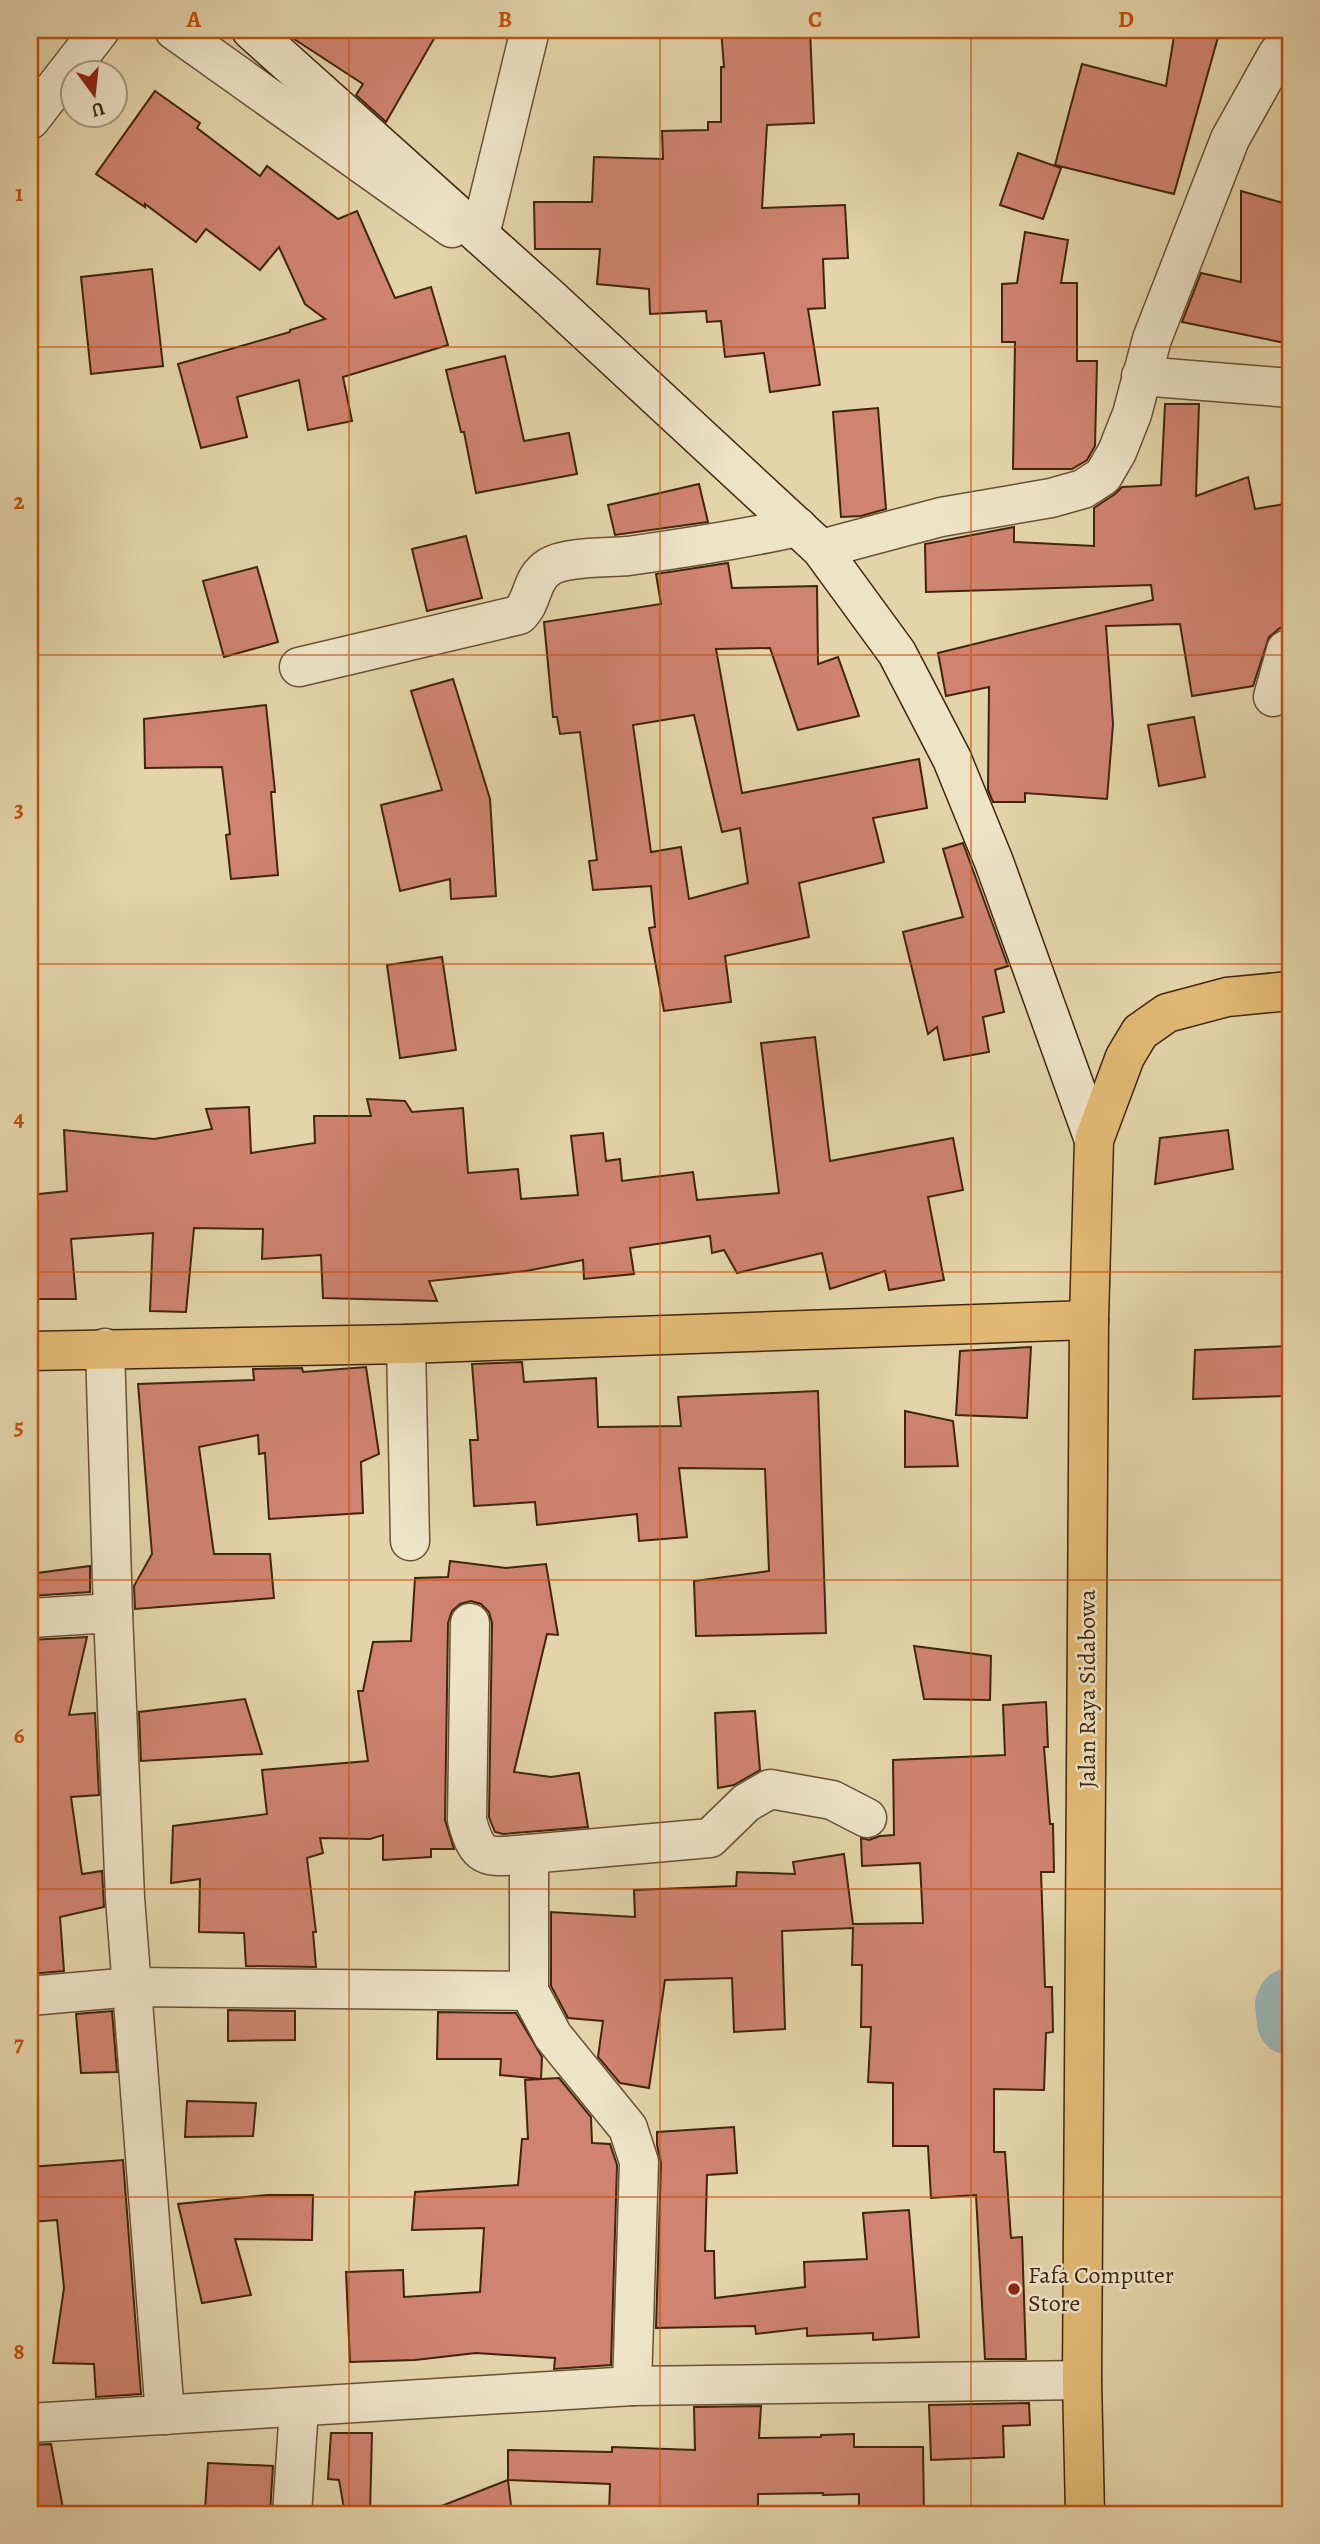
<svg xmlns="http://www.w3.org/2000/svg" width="1320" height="2544" font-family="Alegreya,serif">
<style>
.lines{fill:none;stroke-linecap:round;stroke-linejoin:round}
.river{stroke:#9ab5b4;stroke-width:66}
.building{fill:#cf8370;stroke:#40250c;stroke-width:2;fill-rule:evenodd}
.street-casing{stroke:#695133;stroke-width:41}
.secondary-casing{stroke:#40250c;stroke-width:41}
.primary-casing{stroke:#40250c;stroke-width:41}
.highway-casing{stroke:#40250c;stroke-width:41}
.street{stroke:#ede3c7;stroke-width:38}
.secondary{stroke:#ede3c7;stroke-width:38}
.primary{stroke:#e2ba74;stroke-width:38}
.highway{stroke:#e2ba74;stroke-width:38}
.grid{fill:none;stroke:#c64f0c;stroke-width:2;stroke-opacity:0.55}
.poi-dot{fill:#8f2418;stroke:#ede3c7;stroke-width:2.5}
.labels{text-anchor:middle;stroke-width:5;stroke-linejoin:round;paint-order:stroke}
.street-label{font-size:24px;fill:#40250c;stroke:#ede3c7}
.poi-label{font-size:24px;fill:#40250c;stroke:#ede3c7;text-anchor:start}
.neatline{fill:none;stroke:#c64f0c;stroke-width:2.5}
.grid-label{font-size:23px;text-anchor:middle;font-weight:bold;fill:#c64f0c}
</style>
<rect width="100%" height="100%" fill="#e3d4a9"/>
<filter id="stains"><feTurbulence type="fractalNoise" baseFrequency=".00286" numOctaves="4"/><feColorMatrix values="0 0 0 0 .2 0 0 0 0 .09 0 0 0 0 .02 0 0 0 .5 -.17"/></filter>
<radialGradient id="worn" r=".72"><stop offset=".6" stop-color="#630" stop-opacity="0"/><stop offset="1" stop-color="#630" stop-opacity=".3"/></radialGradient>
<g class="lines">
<path class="river" d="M1290 2001 1288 2005 1290 2022"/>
</g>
<g class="building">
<path d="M284 30H439L386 122 356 95 363 84 294 39Z"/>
<path d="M721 30H810L814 123 767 125 762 208 845 205 848 258 823 259 825 308 808 309 820 385 770 392 764 353 725 357 721 321 707 322 706 311 650 314 649 289 597 284 600 249H535L534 202H592L594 157 663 159 662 131 708 130V122H721V67H724Z"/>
<path d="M1175 30H1220L1174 194 1055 165 1082 64 1166 86Z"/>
<path d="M155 91 200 123 197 128 260 176 267 166 338 219 357 211 395 298 431 287 448 345 343 377 352 421 308 430 299 380 237 397 247 437 201 448 178 364 290 332V330L325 319 305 304 279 247 260 270 206 229 196 242 145 204V207L96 174Z"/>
<path d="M1018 153 1061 168 1043 219 1000 205Z"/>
<path d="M1241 191 1290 205V344L1182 322 1201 273 1241 282Z"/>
<path d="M1025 232 1068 240 1061 283H1077V361H1097L1095 446 1087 460 1072 469H1013L1015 342H1002V284L1017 283Z"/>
<path d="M152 269 163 366 91 374 81 277Z"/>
<path d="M505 356 524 441 569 433 577 474 476 493 464 432H461L446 370Z"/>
<path d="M1165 404H1199L1196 496 1248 477 1255 509 1290 503V626L1280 628 1269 637 1253 686 1192 696 1180 624 1106 626 1113 724 1107 799 1025 793V802H993L988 790 989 687 946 696 938 653 1153 600 1151 585 926 592 925 544 1014 527V542L1094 546V508L1115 494 1122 487 1161 485Z"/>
<path d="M878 408 886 509 861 516 841 517 833 412Z"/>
<path d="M699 484 708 522 615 535 608 505Z"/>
<path d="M466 536 482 598 427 611 412 549Z"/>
<path d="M728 563 732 588 817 586 818 664 838 657 859 716 798 730 770 648 716 649 742 793 919 759 927 808 873 818 884 862 799 883 809 937 725 956 731 1002 664 1011 649 928 655 927 651 886 593 890 589 861 597 860 580 732 560 734 557 717H553L544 622 661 604 656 574ZM694 715 722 832 740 828 748 883 689 899 681 847 651 852 633 725Z"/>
<path d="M257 567 278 642 224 657 203 581Z"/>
<path d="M453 679 490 799 496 896 451 899 450 879 400 891 381 805 442 790 411 691Z"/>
<path d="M266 705 275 792H271L278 875 231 879 226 835 230 834 222 767 145 768 144 719Z"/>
<path d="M1194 717 1205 777 1159 786 1148 725Z"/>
<path d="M963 843 1008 966 995 970 1004 1012 983 1017 989 1052 944 1060 937 1027 928 1034 903 932 963 917 943 849Z"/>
<path d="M442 957 456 1050 400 1058 387 965Z"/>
<path d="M815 1037 830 1161 953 1138 963 1190 928 1197 944 1280 889 1290 885 1271 830 1289 822 1253 737 1273 724 1250 712 1253 710 1236 630 1248 634 1274 584 1279 583 1260 526 1271 429 1281 437 1301 323 1298 321 1255 262 1259 263 1229 194 1228 186 1312 150 1311 153 1233 71 1239 76 1299H30V1195L67 1191 64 1130 154 1139 212 1129 206 1109 249 1107 251 1153 315 1143 314 1116H371L367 1099 405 1101 412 1112 463 1108 468 1173 518 1169 521 1199 578 1195 571 1136 603 1133 606 1161 620 1159 622 1181 693 1172 697 1200 779 1193 761 1043Z"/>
<path d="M1228 1130 1233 1169 1155 1184 1160 1138Z"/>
<path d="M1290 1346V1396L1193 1399 1195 1350Z"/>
<path d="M1031 1347 1027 1418 956 1415 960 1351Z"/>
<path d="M522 1362 524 1382 596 1378 598 1427 681 1426 678 1397 818 1391 826 1633 696 1636 694 1581 769 1571 765 1469 679 1468 687 1537 639 1541 637 1514 537 1525 535 1502 474 1506 470 1440H478L472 1364Z"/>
<path d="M366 1367 379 1454 361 1462 363 1513 269 1519 265 1453 259 1454 258 1435 199 1447 214 1554H270L274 1598 135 1609 134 1586 152 1554 138 1384 254 1380 253 1369 302 1368 303 1372Z"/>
<path d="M905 1411 953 1421 958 1466 905 1467Z"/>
<path d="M450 1561 506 1568 546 1564 558 1635 547 1634 514 1772 551 1777 579 1773 588 1827 503 1834 495 1832 489 1817 492 1623 489 1612 481 1604 471 1601 460 1604 452 1611 448 1623 445 1820 454 1849H431V1857L383 1860V1835L370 1839 320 1838 323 1853 307 1858 316 1932H313L316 1967 246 1966 244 1933 199 1932 200 1879 171 1883 173 1826 267 1814 262 1770 368 1761 358 1691H363L373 1642 411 1641 415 1578 448 1577Z"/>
<path d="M90 1566V1592L30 1596V1574Z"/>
<path d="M87 1637 69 1715 95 1713 99 1795 71 1797 82 1874 102 1871 104 1907 60 1917 64 1971 30 1974V1640Z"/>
<path d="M914 1646 991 1656 990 1700 924 1699Z"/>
<path d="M245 1699 262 1754 141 1761 139 1712Z"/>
<path d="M1046 1702 1048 1747H1044L1050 1824H1053L1054 1872H1041L1045 1987H1052L1053 2032 1046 2033 1044 2090 994 2089V2152H1005L1011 2238 1022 2237 1026 2359H985L976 2195 931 2198 928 2146H893V2083L868 2082 871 2027H861L862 1965H852L853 1928 782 1931 785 2029 734 2032 732 1978 665 1980 649 2088 620 2083 598 2057 603 2021 568 2018 551 1986V1912L635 1917 634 1890 736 1886 737 1872 795 1874 793 1862 844 1854 853 1924 923 1923 920 1863 862 1866 861 1838 869 1840 880 1836 894 1835 893 1760 1005 1755 1003 1705Z"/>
<path d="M755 1711 760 1770 734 1785 718 1788 715 1713Z"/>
<path d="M228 2010 295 2011V2040L228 2041Z"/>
<path d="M112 2011 117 2072 81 2073 76 2014Z"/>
<path d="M438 2012 516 2013 542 2057 541 2079 500 2075 501 2059H437Z"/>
<path d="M559 2078 591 2117 592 2143 610 2144 617 2165 611 2365 554 2369 555 2358 476 2353 415 2360 350 2362 346 2272 403 2270 404 2297 480 2292 484 2228 412 2230 415 2192 518 2185 522 2139H528L525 2080Z"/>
<path d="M187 2101 256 2103 253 2136 185 2137Z"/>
<path d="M734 2127 737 2173 707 2175 705 2251H714L715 2298 805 2287 804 2262 867 2259 863 2213 909 2210 919 2337 873 2340V2333L807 2336V2328L756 2334 755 2326 656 2328 661 2163 657 2145V2132Z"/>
<path d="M123 2160 141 2394 96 2397 94 2364 53 2363 64 2288 57 2220 30 2222V2167Z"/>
<path d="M267 2195H313L312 2240 235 2239 251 2295 202 2303 178 2204Z"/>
<path d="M1029 2403 1030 2425 1003 2426 1004 2457 931 2460 929 2405Z"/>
<path d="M761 2406 759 2438 821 2437V2435L854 2434V2447H923L924 2514H859V2494L823 2495V2493L758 2494V2514H609L610 2484 508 2480V2450L612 2452V2447L695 2450 694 2407Z"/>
<path d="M331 2433H372L370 2514H345L339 2480 328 2479Z"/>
<path d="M51 2444 64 2514H30V2445Z"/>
<path d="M208 2463 273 2466 270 2513 205 2510Z"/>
<path d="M508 2480 512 2514H427L426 2512Z"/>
</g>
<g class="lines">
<g class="street-casing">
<g id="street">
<path d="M174 30 452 228"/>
<path d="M30 120 100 30"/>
<path d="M480 235 530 30"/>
<path d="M1141 376 1290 388"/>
<path d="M821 549 941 517 1051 498 1083 489 1103 476 1117 452 1132 414 1152 339 1230 139 1277 55 1290 38"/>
<path d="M299 667 519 615C534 601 530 579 549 567 566 556 608 558 628 556 685 548 742 539 798 527"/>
<path d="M1273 697 1286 650 1290 648"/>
<path d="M406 1344 410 1541"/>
<path d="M105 1348 113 1613 125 1898 165 2415"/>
<path d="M30 1618 113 1613"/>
<path d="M470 1623 467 1820C478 1863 489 1857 529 1854"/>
<path d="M529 1991 553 2036 628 2128 639 2162 632 2386"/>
<path d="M30 1996 132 1987 529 1991V1854L710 1838 746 1803 770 1789 832 1800 867 1818"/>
<path d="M30 2423 632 2386 1082 2380"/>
<path d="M292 2514 299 2408"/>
</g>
</g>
<g class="secondary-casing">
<path id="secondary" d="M251 30 550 298 821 549 897 653 952 759 994 862 1094 1140"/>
</g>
<g class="primary-casing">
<path id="primary" d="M30 1351 406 1344 1089 1320"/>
</g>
<g class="highway-casing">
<path id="highway" d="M1085 2514 1082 2380 1089 1320 1094 1140 1125 1057 1140 1032 1167 1013 1227 997 1290 991"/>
</g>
<use href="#street" class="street"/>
<use href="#secondary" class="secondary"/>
<use href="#primary" class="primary"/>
<use href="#highway" class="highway"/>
</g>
<path class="grid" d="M349 30V2514M660 30V2514M971 30V2514M30 347H1290M30 655H1290M30 964H1290M30 1272H1290M30 1580H1290M30 1889H1290M30 2197H1290"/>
<circle class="poi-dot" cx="1014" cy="2289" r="7"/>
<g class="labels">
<g class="street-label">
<text transform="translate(1087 1689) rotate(-90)" y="8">Jalan Raya Sidabowa</text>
</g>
<g class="poi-label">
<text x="1028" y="2283">Fafa Computer<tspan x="1028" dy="28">Store</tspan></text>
</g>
</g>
<rect width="1320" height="2544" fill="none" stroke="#e3d4a9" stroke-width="77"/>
<g transform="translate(94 94) rotate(165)"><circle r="33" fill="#ede3c7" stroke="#a8977c" stroke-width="2"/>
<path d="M0-5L12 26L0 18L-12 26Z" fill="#8f2418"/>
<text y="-10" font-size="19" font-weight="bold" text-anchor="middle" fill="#40250c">U</text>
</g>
<rect x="38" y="38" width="1244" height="2468" class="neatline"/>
<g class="grid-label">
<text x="194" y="27">A</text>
<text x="505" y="27">B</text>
<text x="815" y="27">C</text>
<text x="1126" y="27">D</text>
<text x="19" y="201">1</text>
<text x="19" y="509">2</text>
<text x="19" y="817">3</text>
<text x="19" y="1126">4</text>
<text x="19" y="1434">5</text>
<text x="19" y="1743">6</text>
<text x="19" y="2051">7</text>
<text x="19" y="2359">8</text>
</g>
<rect width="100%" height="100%" filter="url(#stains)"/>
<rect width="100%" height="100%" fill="url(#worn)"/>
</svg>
